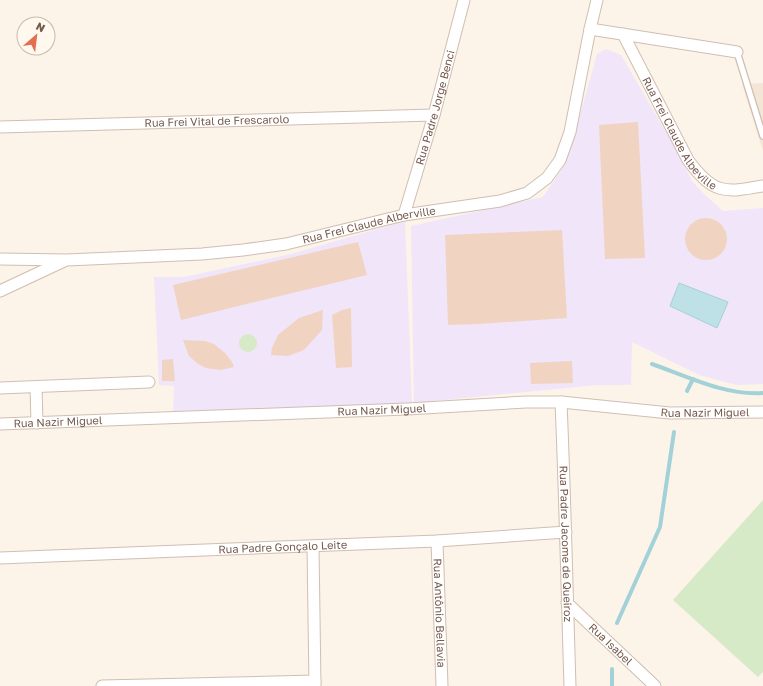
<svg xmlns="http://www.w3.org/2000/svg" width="763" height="686" font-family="'Golos Text',sans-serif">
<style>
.residential{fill:#f4e6d7}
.education{fill:#f1e5f9}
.green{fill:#d6eac7}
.water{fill:#bde1e6;stroke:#a3d1d8}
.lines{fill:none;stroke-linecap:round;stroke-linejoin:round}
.stream{stroke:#a3d1d8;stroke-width:4}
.building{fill:#f1d3c1}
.lane-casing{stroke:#d0beb1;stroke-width:8}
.street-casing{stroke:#d0beb1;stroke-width:13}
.lane{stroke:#fff;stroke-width:5.5}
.street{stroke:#fff;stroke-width:11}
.labels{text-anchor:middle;stroke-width:3;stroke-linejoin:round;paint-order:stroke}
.street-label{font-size:11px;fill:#765a4c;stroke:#fff8ef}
</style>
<rect width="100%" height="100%" fill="#fcf4e9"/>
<path class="residential" d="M763 83V151L742 84Z"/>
<g class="education">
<path d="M606 49 621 55 676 149 692 181 704 194 723 211 763 208V384L737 385 699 375 632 342 631 385H597L414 403 411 226 543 197 562 169 571 147 597 54Z"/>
<path d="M405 221 412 405 173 414 174 386 159 385 154 277H184L291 254Z"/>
</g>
<g class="green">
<circle cx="248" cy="343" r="9"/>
<path d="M763 500V672L758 677 673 600Z"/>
</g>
<path class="water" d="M679 283 728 302 717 328 670 306Z"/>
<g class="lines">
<g class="stream">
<path d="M652 364C686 376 726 396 763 393"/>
<path d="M687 391 693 379"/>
<path d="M617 623 660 527 674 432"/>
<path d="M612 686V669"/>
</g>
</g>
<g class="building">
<path d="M638 122 645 258 605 259 599 125Z"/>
<circle cx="706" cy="239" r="21"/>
<path d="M562 230 567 318 478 324 448 325 445 235Z"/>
<path d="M358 242 367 275 181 320 173 285Z"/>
<path d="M351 308 352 367 336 368 332 315 342 310Z"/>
<path d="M323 310 322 330 304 350 288 356 271 355 272 348 278 335 299 318Z"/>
<path d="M183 340 205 341 214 344 225 353 232 362 234 367 220 370 206 368 198 364 189 356Z"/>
<path d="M173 359 175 381H162V360Z"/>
<path d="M572 361 573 383 531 384 530 363Z"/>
</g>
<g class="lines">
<g class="lane-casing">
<path id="lane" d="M737 52 763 136"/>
</g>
<g class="street-casing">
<g id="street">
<path d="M590 29 737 52"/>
<path id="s1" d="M623 34 688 160C713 194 724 193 763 186"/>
<path id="s2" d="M0 127 434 115"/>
<path id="s3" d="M404 215 434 115 464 0"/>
<path id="s4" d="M0 259 67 260 202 254 243 250 286 244 404 215 500 201 527 193 547 178 560 160 570 132 590 29 597 0"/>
<path d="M0 291 64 261"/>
<path d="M36 387 37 423"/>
<path d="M0 388 149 382"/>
<path id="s5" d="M561 402C565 497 567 591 570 686"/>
<path id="s6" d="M0 424 407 409 526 402H561L670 413 763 412"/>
<path id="s7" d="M437 541 442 686"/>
<path d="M313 546 315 686"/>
<path id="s8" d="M0 558 437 541 566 532"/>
<path id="s9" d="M567 603 655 686"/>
<path d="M102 686 315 681"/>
</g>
</g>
<use href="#lane" class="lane"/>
<use href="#street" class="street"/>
</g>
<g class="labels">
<g class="street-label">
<text dy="4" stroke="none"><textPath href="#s3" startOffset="112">Rua Padre Jorge Benci</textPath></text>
<text dy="4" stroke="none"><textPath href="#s2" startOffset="217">Rua Frei Vital de Frescarolo</textPath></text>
<text dy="4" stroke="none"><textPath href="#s1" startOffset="115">Rua Frei Claude Albeville</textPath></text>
<text dy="4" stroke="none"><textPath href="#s4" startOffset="372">Rua Frei Claude Alberville</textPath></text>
<text dy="4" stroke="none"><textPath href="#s6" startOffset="382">Rua Nazir Miguel</textPath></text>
<text dy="4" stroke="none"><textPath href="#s6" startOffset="706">Rua Nazir Miguel</textPath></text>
<text dy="4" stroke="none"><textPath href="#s6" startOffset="58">Rua Nazir Miguel</textPath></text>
<text dy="4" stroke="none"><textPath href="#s5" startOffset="142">Rua Padre Jacome de Queiroz</textPath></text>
<text dy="4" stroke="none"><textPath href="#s8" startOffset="283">Rua Padre Gonçalo Leite</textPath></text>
<text dy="4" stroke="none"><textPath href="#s7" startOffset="72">Rua Antônio Bellavia</textPath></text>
<text dy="4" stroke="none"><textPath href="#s9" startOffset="60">Rua Isabel</textPath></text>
</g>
</g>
<g transform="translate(36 36) rotate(28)"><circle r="19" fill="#fff8ef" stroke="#c8b9ae"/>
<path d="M0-3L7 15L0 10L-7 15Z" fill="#e36e51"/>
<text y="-6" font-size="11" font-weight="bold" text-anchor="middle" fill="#765a4c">N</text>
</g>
</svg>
